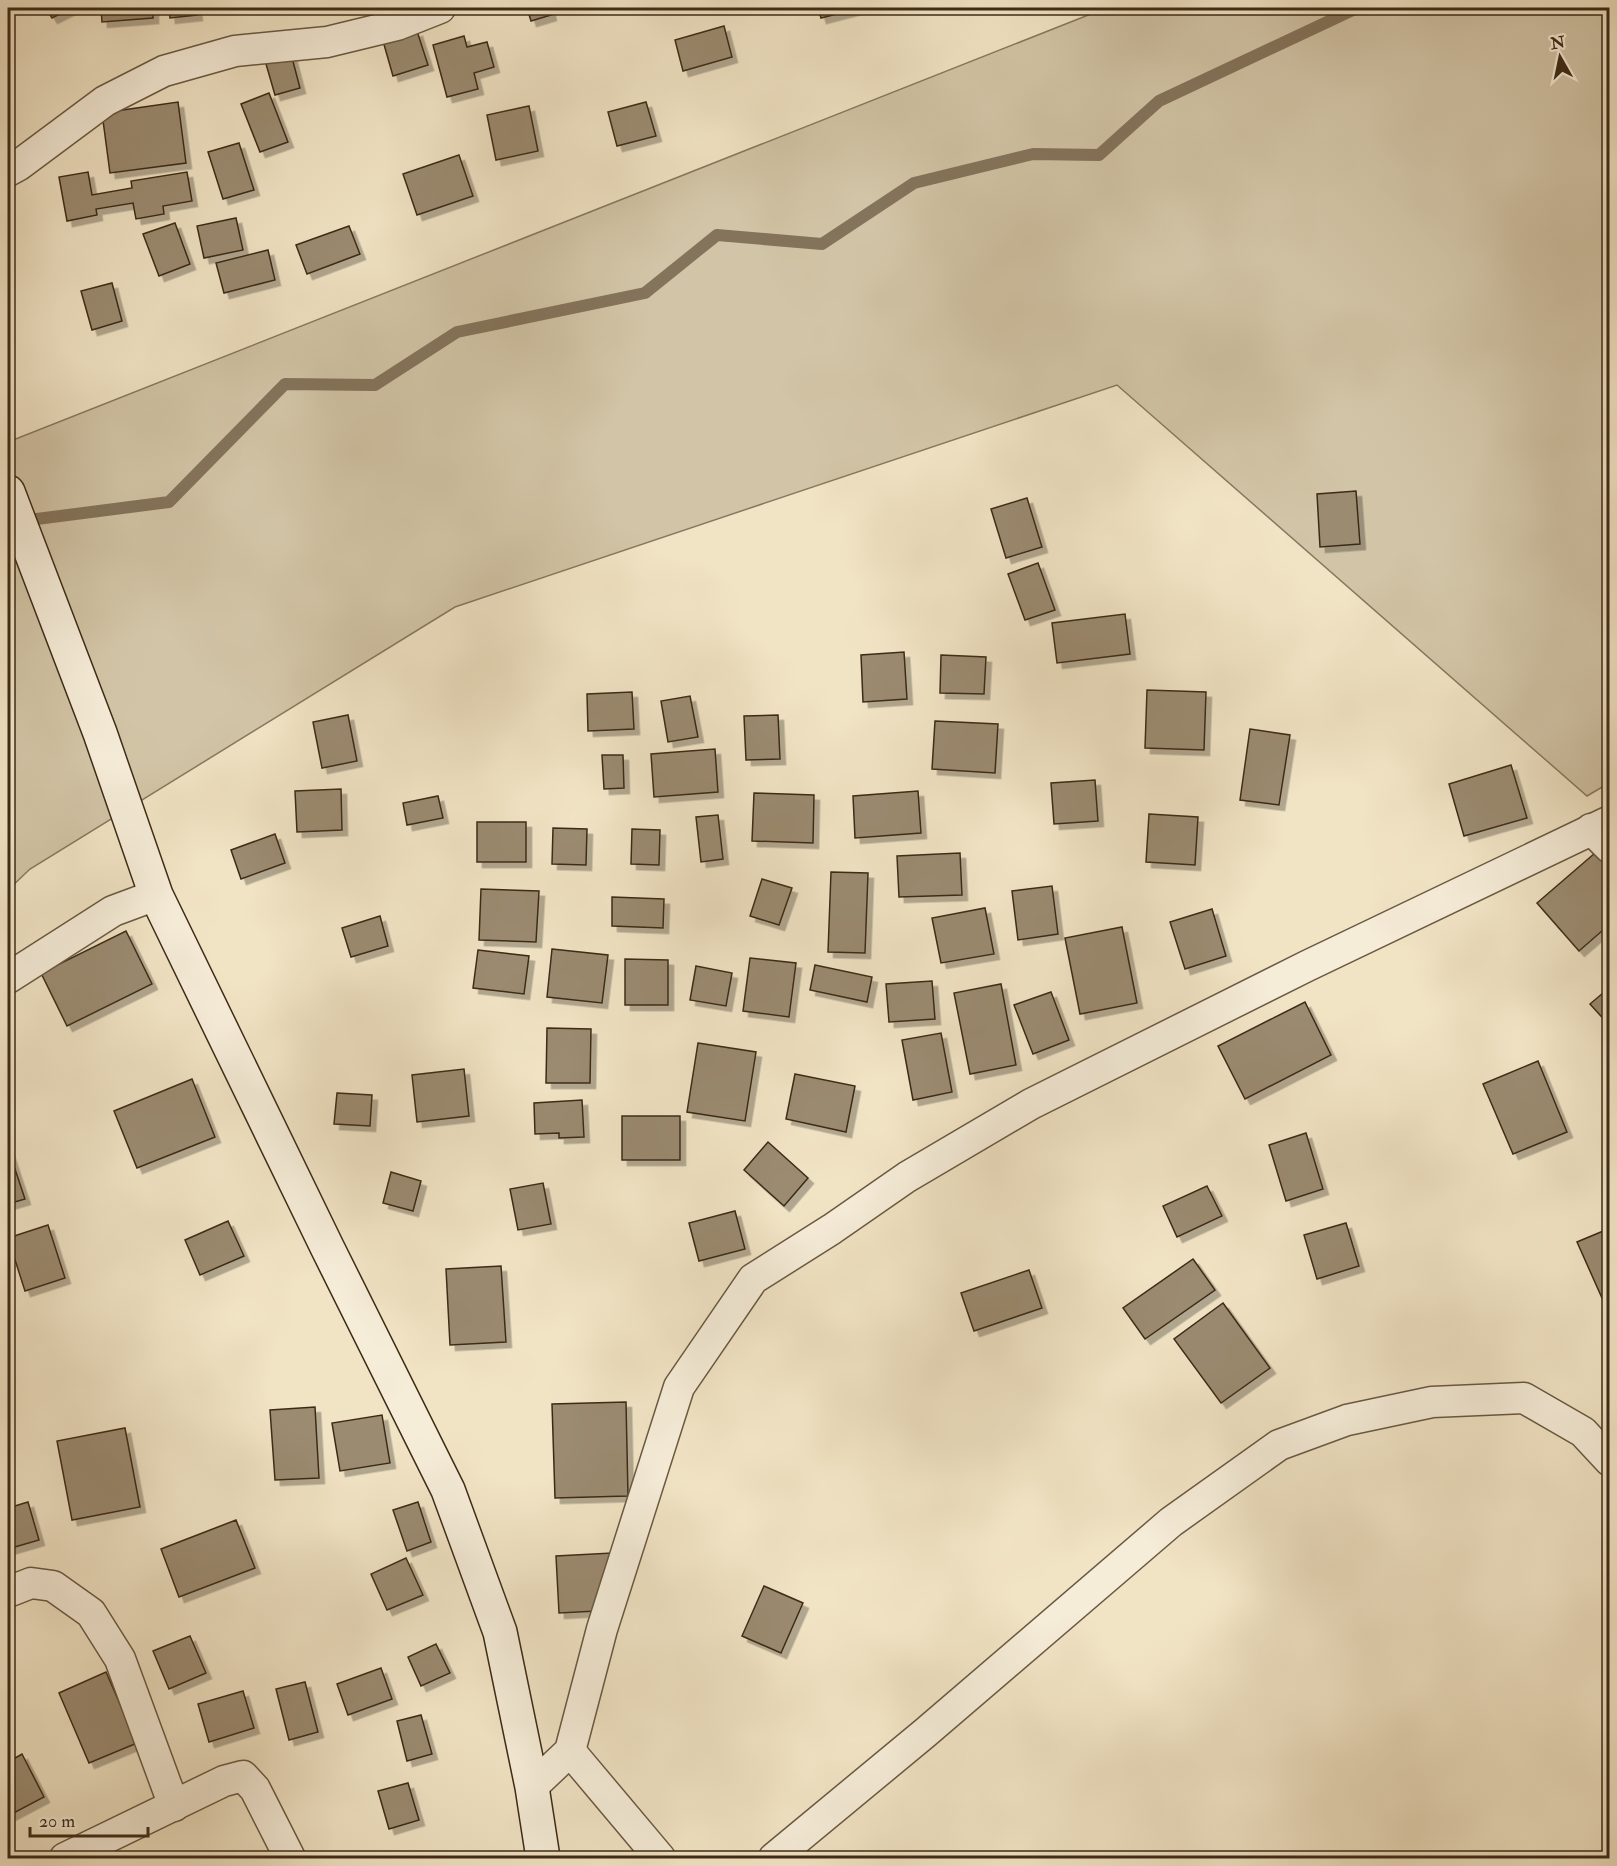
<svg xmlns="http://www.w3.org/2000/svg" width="1617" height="1866" font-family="'IM FELL Double Pica',serif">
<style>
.green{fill:#d2c5a7;stroke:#88785f;stroke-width:1.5}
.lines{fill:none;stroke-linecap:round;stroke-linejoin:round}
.stream{stroke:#84745c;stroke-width:12}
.building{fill:#9b8b71;stroke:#3d2b17;stroke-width:1.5;filter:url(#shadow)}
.street-casing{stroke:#6a5942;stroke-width:33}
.secondary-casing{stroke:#3d2b17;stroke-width:36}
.street{stroke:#f6edd9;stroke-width:30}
.secondary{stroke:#f6edd9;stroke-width:33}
</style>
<defs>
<filter id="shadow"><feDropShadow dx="5.5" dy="5.5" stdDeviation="0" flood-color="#0004"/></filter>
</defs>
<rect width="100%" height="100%" fill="#f1e4c5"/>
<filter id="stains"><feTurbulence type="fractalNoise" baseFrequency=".00333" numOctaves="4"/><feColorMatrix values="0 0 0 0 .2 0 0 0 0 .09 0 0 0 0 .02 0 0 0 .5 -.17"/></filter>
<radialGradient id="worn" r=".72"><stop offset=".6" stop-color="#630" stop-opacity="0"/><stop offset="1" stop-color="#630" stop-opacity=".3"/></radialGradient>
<path class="green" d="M1106 8H1609V783L1587 796 1117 385 455 607 30 869 8 890V442Z"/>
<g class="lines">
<path class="stream" d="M21 521 169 502 285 384 375 385 457 332 645 293 717 235 822 244 914 183 1033 154 1099 155 1159 101 1357 8"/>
</g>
<g class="building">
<path d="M46 8H72L52 18Z"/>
<path d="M101 8H153V18L102 22Z"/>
<path d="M169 8H196L197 15 170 18Z"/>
<path d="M527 8H549L551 15 531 21Z"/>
<path d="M818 8H860L821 18Z"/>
<path d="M724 26 732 57 683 71 675 40Z"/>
<path d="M417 31 428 65 393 76 383 41Z"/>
<path d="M464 36 467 47 487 42 494 67 474 73 478 89 447 97 433 45Z"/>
<path d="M290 50 300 88 275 95 264 57Z"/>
<path d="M269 93 288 142 260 152 241 104Z"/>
<path d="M178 102 186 163 110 173 102 113Z"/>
<path d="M646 102 656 136 617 146 608 112Z"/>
<path d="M529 106 538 151 496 160 487 115Z"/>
<path d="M239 143 254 190 223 199 208 152Z"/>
<path d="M459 155 473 196 417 215 403 174Z"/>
<path d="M88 172 92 195 132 188 131 181 187 172 192 201 163 206 164 214 136 219 133 203 96 209 97 215 67 221 59 177Z"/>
<path d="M236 218 243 250 204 258 197 226Z"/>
<path d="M175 223 190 264 159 276 143 234Z"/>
<path d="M349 226 360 254 307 274 296 245Z"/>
<path d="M268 250 275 280 224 293 216 263Z"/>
<path d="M112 283 122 321 92 330 81 291Z"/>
<path d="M1356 491 1360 544 1320 547 1317 494Z"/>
<path d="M1027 498 1042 547 1006 558 991 509Z"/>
<path d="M1038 563 1055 610 1025 620 1008 574Z"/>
<path d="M1125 614 1130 654 1057 663 1052 623Z"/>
<path d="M904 652 907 699 863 702 861 655Z"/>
<path d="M941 655 986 657 984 694 940 693Z"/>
<path d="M1147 690 1206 692 1204 750 1145 748Z"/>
<path d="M632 692 634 729 588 731 587 694Z"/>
<path d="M690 696 698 737 668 742 661 701Z"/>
<path d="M348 715 357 761 322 768 313 722Z"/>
<path d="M778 715 780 759 746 760 744 716Z"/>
<path d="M935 721 998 724 995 773 932 769Z"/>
<path d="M1250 729 1290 735 1279 805 1240 800Z"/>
<path d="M715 749 718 792 654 797 651 754Z"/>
<path d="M602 755H623L624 788 604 789Z"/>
<path d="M1511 765 1527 818 1464 836 1449 784Z"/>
<path d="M1095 780 1098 821 1054 824 1051 783Z"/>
<path d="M341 789 342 830 297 832 295 791Z"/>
<path d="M918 791 921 833 855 838 853 796Z"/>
<path d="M754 793 814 795 813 843 752 841Z"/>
<path d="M438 796 443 818 407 825 403 803Z"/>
<path d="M1149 814 1198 817 1195 865 1146 862Z"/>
<path d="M718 815 723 859 701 862 696 817Z"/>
<rect x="477" y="822" width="49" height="40"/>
<path d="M553 828 587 829 586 865 552 864Z"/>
<path d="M632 829 660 830 659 865 631 864Z"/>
<path d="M275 834 285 863 241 879 231 850Z"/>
<path d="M1602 847 1610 855V924L1579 951 1537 903Z"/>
<path d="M960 853 962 895 899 897 897 856Z"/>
<path d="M831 872 868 873 865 953 828 952Z"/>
<path d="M762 879 792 888 779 925 750 916Z"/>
<path d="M1052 886 1058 934 1018 940 1012 891Z"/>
<path d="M481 889 539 891 536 942 479 940Z"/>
<path d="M612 897 664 899 663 928 612 926Z"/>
<path d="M985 908 994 954 941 963 932 918Z"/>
<path d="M1212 909 1226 956 1185 969 1170 922Z"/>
<path d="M380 916 388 946 351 957 342 928Z"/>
<path d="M1122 927 1137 1003 1080 1014 1065 938Z"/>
<path d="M126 931 152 984 67 1026 41 973Z"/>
<path d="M552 949 608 955 602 1003 547 997Z"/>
<path d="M478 950 529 956 524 994 473 988Z"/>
<path d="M750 958 796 963 789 1017 743 1011Z"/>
<path d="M625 959 668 960V1005H625Z"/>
<path d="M815 965 872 977 867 1002 810 990Z"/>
<path d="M696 966 732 973 726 1006 690 1000Z"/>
<path d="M932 981 935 1019 889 1022 886 984Z"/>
<path d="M1001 984 1016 1065 970 1074 954 993Z"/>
<path d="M1610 987V1026L1590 1004Z"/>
<path d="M1051 992 1069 1040 1033 1054 1014 1005Z"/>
<path d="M1305 1002 1331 1055 1245 1099 1218 1046Z"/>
<path d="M547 1028 591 1029 590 1083H546Z"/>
<path d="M941 1033 952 1092 913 1100 902 1040Z"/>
<path d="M698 1043 756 1052 745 1121 687 1112Z"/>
<path d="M1538 1061 1567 1132 1513 1154 1483 1084Z"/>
<path d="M464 1069 469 1116 417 1122 412 1075Z"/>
<path d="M795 1074 855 1086 846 1132 786 1119Z"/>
<path d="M192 1079 215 1137 137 1168 114 1111Z"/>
<path d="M337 1093 372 1095 370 1126 334 1124Z"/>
<path d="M582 1100 584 1137 559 1138V1133L535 1134 534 1103Z"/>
<rect x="622" y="1116" width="58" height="44"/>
<path d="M1306 1133 1323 1189 1286 1201 1269 1145Z"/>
<path d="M768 1142 808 1178 784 1206 744 1170Z"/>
<path d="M8 1148 25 1199 8 1204Z"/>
<path d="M391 1172 421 1181 413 1211 383 1203Z"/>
<path d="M543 1183 551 1224 518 1230 510 1189Z"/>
<path d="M1207 1186 1222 1216 1177 1237 1163 1206Z"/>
<path d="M735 1211 745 1249 699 1261 689 1223Z"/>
<path d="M228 1221 244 1256 200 1275 185 1240Z"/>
<path d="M1346 1223 1359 1266 1317 1279 1304 1235Z"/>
<path d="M48 1225 65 1278 25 1291 8 1238Z"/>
<path d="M1608 1229 1610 1233V1316L1577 1242Z"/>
<path d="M1193 1259 1215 1290 1145 1339 1123 1308Z"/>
<path d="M501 1266 506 1342 450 1345 446 1269Z"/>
<path d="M1029 1270 1042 1308 974 1331 961 1293Z"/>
<path d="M1223 1303 1270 1368 1221 1403 1174 1339Z"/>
<path d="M626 1402 628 1496 555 1498 552 1404Z"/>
<path d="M315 1407 319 1478 275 1480 270 1410Z"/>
<path d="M382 1415 390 1463 340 1471 332 1423Z"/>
<path d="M125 1428 140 1507 72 1520 57 1441Z"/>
<path d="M28 1502 39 1540 8 1549V1508Z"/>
<path d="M418 1502 431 1542 407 1551 393 1510Z"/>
<path d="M236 1520 255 1568 179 1597 161 1549Z"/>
<path d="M612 1553 616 1610 559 1613 556 1556Z"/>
<path d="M406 1558 423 1595 387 1610 371 1574Z"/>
<path d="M764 1586 803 1603 781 1653 742 1636Z"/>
<path d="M190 1636 206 1673 169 1689 153 1651Z"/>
<path d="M436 1644 450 1673 421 1686 408 1657Z"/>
<path d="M381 1668 392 1699 348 1715 337 1684Z"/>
<path d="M106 1672 137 1743 89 1763 59 1693Z"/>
<path d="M305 1682 318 1732 289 1740 276 1689Z"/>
<path d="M243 1691 254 1728 209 1742 198 1704Z"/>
<path d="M421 1715 432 1754 407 1761 397 1721Z"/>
<path d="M22 1754 44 1797 8 1816V1762Z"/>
<path d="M408 1783 419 1820 389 1829 378 1791Z"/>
</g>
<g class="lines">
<g class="street-casing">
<g id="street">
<path d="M8 171 19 165 105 101 164 71 235 51 327 42 397 25 440 8"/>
<path d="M1591 829 1610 848"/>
<path d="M8 978 113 911 156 895"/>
<path d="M8 1592 31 1583 53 1586 91 1613 120 1659 174 1806"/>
<path d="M570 1751 660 1858"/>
<path d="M532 1787 570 1751 602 1629 679 1387 753 1279 832 1229 907 1177 1031 1104 1307 966 1610 821"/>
<path d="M65 1858 224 1781 243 1776 255 1789 290 1858"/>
<path d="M774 1858 925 1733 1171 1522 1279 1445 1347 1420 1432 1402 1524 1398 1583 1432 1610 1461"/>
</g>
</g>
<g class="secondary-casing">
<path id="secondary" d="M8 492 100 733 156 895 327 1247 448 1490 500 1632 532 1787 543 1858"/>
</g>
<use href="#street" class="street"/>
<use href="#secondary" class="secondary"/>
</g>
<rect width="1617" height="1866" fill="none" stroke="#f1e4c5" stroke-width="30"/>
<rect x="9" y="9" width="1599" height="1848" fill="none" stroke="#3d2b17" stroke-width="3"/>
<rect x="15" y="15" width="1587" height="1836" fill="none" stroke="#3d2b17" stroke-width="1.5"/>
<g transform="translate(1560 57) rotate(351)" stroke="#f6edd9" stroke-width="4.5" paint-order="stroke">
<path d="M0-4.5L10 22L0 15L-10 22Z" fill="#3d2b17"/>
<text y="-9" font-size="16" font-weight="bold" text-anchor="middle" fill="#3d2b17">N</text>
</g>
<path d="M30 1827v9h118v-9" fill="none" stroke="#3d2b17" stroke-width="3"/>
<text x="39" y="1827" font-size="18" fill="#3d2b17" stroke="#f6edd9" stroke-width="4.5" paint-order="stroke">20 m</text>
<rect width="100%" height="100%" filter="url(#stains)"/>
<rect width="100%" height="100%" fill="url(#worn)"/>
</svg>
